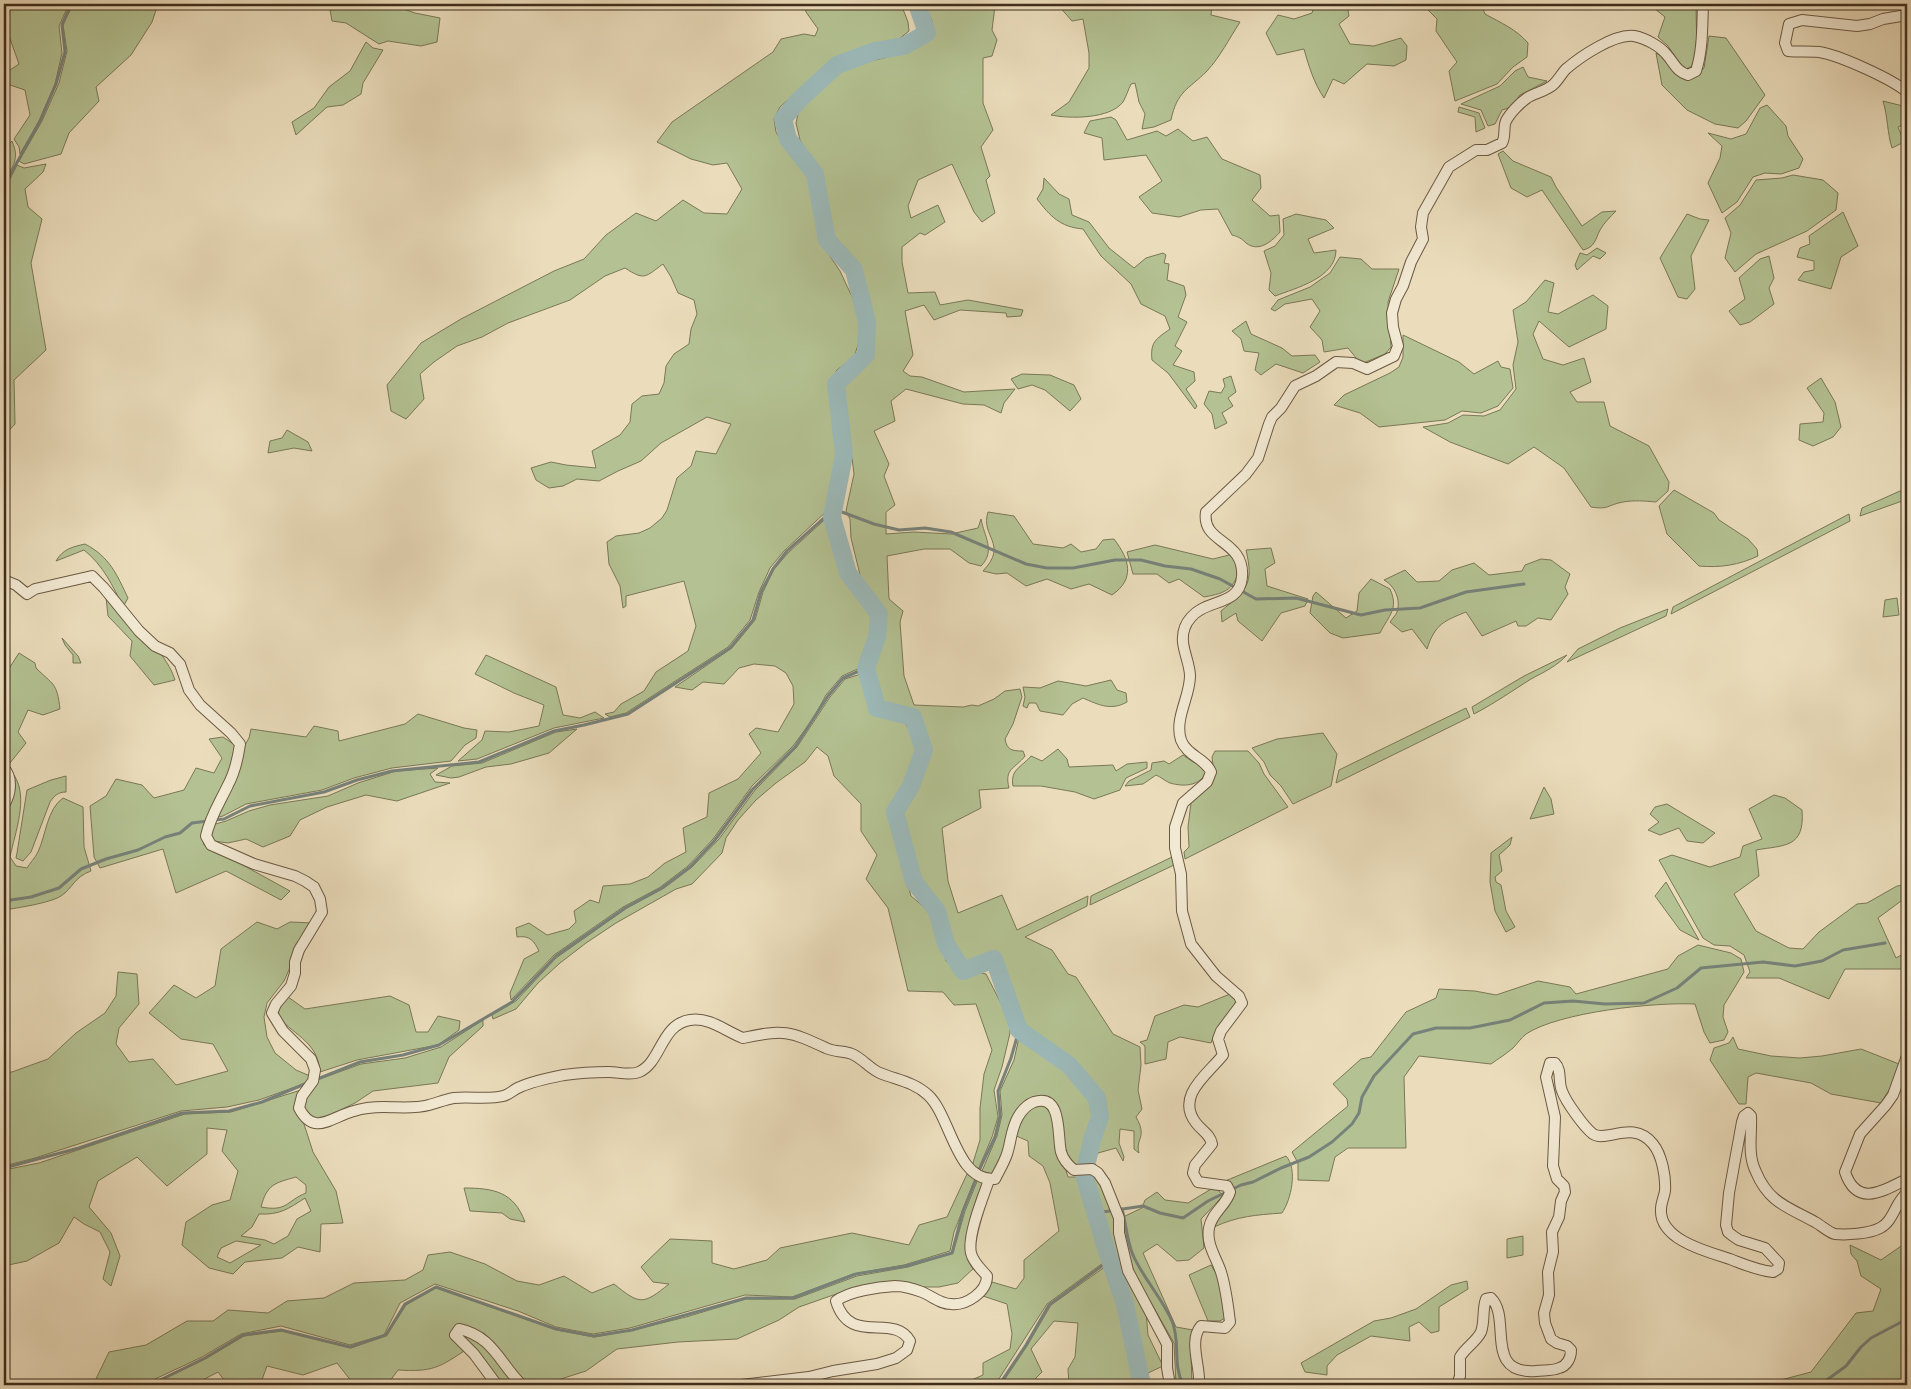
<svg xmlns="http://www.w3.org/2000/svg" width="1911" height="1389" font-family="Cardo,serif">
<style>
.green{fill:#b4c293;stroke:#7a7857;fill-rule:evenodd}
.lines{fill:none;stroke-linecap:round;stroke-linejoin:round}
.stream{stroke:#77827a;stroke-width:3}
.river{stroke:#9cbaba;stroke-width:18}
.minor-casing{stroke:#6b5943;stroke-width:12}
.minor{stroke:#f2e9d3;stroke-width:10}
</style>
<rect width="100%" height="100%" fill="#ebddbc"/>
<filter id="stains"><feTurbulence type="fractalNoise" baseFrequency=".004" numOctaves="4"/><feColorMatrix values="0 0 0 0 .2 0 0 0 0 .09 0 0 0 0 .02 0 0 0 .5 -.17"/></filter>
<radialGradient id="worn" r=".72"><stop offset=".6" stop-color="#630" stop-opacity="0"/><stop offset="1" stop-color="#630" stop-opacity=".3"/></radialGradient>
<g class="green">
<path d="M4 4H69L59 26 62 53 55 84 39 121 20 154 19 147 14 139 30 115 25 90 7 84 4 74 19 64 9 36 4 35Z"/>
<path d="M73 4H158L152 22 131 55 96 87 99 101 69 133 61 154 24 164 19 161 42 121 59 83 67 51 63 25Z"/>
<path d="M340 4H398V7L415 13 440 18 437 42 421 46 388 41 379 44 346 23 332 21 330 10Z"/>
<path d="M805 4H901L908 22 909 31 898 40 882 47 865 50 831 62 780 107 774 119 776 132 784 145 804 171 811 185 819 240 840 271 854 301 860 322 859 342 854 357 837 370 829 384 841 456 830 508 784 551 770 568 759 592 750 620 728 647 626 713 610 717 605 714 614 712 621 704 644 691 656 672 688 651 696 626 684 581 626 596V606L623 608 620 586 609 564 607 542 616 536 639 533 650 528 662 518 667 510 677 478 691 466 696 451 716 454 731 424 707 417 661 443 641 461 618 471 599 481 577 479 563 486 549 488 536 480 531 468 551 462 566 465 596 468 592 451 620 435 630 422 632 404 642 396 659 394 664 383 666 366 674 354 689 344 691 329 697 314 694 300 678 293 671 277 663 264C645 277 645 281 625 268L605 276 570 300 508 323 482 337 457 346 434 362 420 374 424 399 406 419 391 411 387 385 421 343 461 319 554 271 584 259 606 235 636 213 656 221 683 200 704 213 727 214 742 189 727 163 713 165 691 159 657 142 672 122 773 52 781 39 804 34 815 36 818 29 806 12Z"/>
<path d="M925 4H999L995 6 992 30 997 40 992 56 983 58V103L993 130 981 147 990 176 986 180 995 213 982 222 974 212 952 164 918 180 908 206 911 218 938 205 945 222 925 235 920 233 902 247V262L908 293 935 292 940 305 968 300 1023 310 1021 316 1007 317 1006 313 960 310 934 320 924 305 905 311 913 355 903 371 910 376 922 377 964 392 1015 389 1004 403 1001 413 984 405 963 404 906 389 891 401 895 421 874 431 889 464 884 476 895 505 886 512V534L914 532 951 534 978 528 981 519C984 536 996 551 981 566L969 563 950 549H924L887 556 889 599 903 611 900 622 904 676 914 705 963 707 972 705 978 706 994 699 1005 691 1020 689 1022 697 1013 724 1005 739C1007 750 1012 751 1023 751L1025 756C1015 769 1004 768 1009 788L979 790 981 808 942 828 948 881 958 913 1002 895 1017 930 1088 896 1087 906 1025 937 1052 950 1068 974 1076 977 1113 1034 1140 1047 1141 1065 1138 1090 1142 1109 1136 1117C1148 1138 1135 1138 1139 1153L1134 1149V1131L1120 1129 1119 1143 1124 1157 1123 1161 1116 1148 1098 1153 1092 1165H1088L1103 1117 1099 1097 1072 1063 1020 1028 994 952 967 965 963 957 949 942 940 907 917 879 905 838 902 814 919 784 927 763 929 742 922 722 914 713 883 701 871 667 882 643 885 627 881 610 862 583 851 538 850 519 846 511 854 474 843 385 870 357 871 318 864 280 857 261 832 233 820 172 800 140 796 123 800 105 838 69 892 56 924 41 932 32V21Z"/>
<path d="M1054 4H1212L1211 15 1240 22C1229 39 1220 57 1207 71 1188 90 1177 91 1171 120L1154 127 1142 129 1145 114 1139 102 1135 83 1131 84C1128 90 1126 97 1123 102 1110 119 1070 119 1051 115L1069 102 1089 68V53L1083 19 1072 21 1058 5Z"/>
<path d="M1315 4H1347L1349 16 1339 24 1350 44 1374 46 1401 38 1407 46 1406 60 1394 66 1367 64 1344 84 1333 79 1324 98C1314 83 1309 67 1304 49L1277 55 1266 33 1278 15 1294 19 1312 13Z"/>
<path d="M1422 4H1453L1456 8 1472 4H1481L1485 14C1501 23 1516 29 1528 43L1527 57 1513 67 1497 84 1455 101 1449 71 1457 62 1436 31 1437 19Z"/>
<path d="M1649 4H1696L1697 57 1692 66 1684 70 1668 46 1658 37 1665 17Z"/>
<path d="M1709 36 1726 38 1765 95 1746 121 1738 128 1715 124 1687 110 1662 85 1656 53 1695 76 1704 68Z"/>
<path d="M366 42 373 48 383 50 363 83 361 94 343 105 327 107 296 135 292 122 314 108 329 87 350 71Z"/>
<path d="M1523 67 1528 77 1547 81 1520 95 1512 107 1502 110 1495 124 1488 126 1481 110 1461 104 1500 86 1515 71Z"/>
<path d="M1883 101 1907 107V123L1898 127 1904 142 1892 148C1887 132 1888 117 1883 101Z"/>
<path d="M1767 105 1786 126 1788 136 1803 159 1799 168 1781 174 1765 173 1753 177 1737 202 1722 213 1708 183 1720 158 1722 146 1708 133 1731 139 1746 134 1760 108Z"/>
<path d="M1459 107 1479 113 1485 128 1476 132 1475 117 1458 112Z"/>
<path d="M1111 117 1116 120 1127 140 1157 131 1166 136 1178 129 1193 141 1207 137 1222 159 1260 175 1261 188 1252 200 1270 216 1279 215 1280 232C1272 241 1259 253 1246 243 1241 238 1239 237 1232 235L1218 209 1201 210 1179 217 1152 213 1139 197 1162 181 1146 155 1104 160 1102 138 1084 133 1090 121Z"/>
<path d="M12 141C20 159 13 166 4 182V149Z"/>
<path d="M1503 151 1513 161 1551 177 1556 187 1582 226 1602 212 1616 211C1610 217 1604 223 1600 230 1595 240 1595 247 1583 250L1542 190 1527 197 1511 188 1498 154Z"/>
<path d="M46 164 43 172 25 189 28 207 42 219 31 263 46 350 14 380 15 424 4 436V191L17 165 24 168Z"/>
<path d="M1793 175 1823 180 1838 193 1836 210 1807 231 1756 254 1735 272 1725 258 1731 233 1725 218 1740 205 1756 180 1782 178Z"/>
<path d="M1044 178 1059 194 1069 199 1072 215 1089 222 1109 248 1134 268 1146 258 1163 253 1166 255 1164 263 1169 264 1167 280 1184 286 1186 295 1178 317 1187 322 1175 346 1182 351 1173 365 1194 372 1195 381 1186 389 1197 406 1195 409 1168 373 1152 360C1150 342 1156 339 1170 329L1165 316 1141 304 1131 284 1101 256 1083 229C1060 227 1050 216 1037 199L1043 189Z"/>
<path d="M1843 212 1858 246 1841 257 1831 289 1798 280 1804 272 1814 270V261L1797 257 1800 248 1810 244 1809 236Z"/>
<path d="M1296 214 1326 220 1334 228 1308 239 1314 253 1336 250C1336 278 1296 288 1275 296L1269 290 1271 273 1264 251 1275 246 1284 235 1283 219Z"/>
<path d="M1687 214 1700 219 1709 220 1691 256 1695 289 1687 299 1678 297 1660 258Z"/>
<path d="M1597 248 1606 253 1600 259 1593 256 1577 270 1575 265 1580 253 1587 255Z"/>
<path d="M1769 256 1774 278 1769 288 1774 304 1750 322 1740 325 1729 311 1745 299 1739 278 1760 259Z"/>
<path d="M1340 257 1361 259 1372 269H1399L1388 302 1391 347 1385 354 1361 364 1348 348 1324 352 1322 340 1310 327 1320 311 1312 299 1285 304 1275 311 1271 309 1278 300 1310 287 1330 273Z"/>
<path d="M1545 280 1554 283 1548 312 1558 314 1593 295 1608 306 1606 329 1569 347 1539 321 1533 334 1543 359 1563 365 1584 358 1591 382 1570 392 1577 402H1604L1610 426 1649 446 1669 482 1668 491 1656 502C1645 501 1634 500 1623 502 1607 505 1609 510 1591 507L1564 468 1534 447 1508 464 1450 442 1423 427 1448 423 1463 415 1484 416 1500 410 1516 389 1513 365 1518 342 1513 310 1526 302Z"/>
<path d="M1246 321 1251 334 1282 348 1292 356 1315 355 1320 362 1303 373 1276 364 1261 375 1255 370 1259 353 1244 351 1241 339 1232 331Z"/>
<path d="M1403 335 1459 362 1474 374 1498 361 1501 367 1510 369 1513 388 1498 406 1481 413 1462 411 1445 420 1379 427 1360 413 1334 405 1344 395 1390 373 1399 367 1403 357Z"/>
<path d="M1022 374 1050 375 1074 385 1081 399 1070 411 1045 390 1032 385 1018 389 1011 379Z"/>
<path d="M1231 376 1236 392 1228 398 1233 406 1222 413 1227 423 1215 429 1212 414 1204 404 1209 391 1221 393 1225 386 1223 379Z"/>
<path d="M1821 378 1835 402 1841 427 1833 437 1813 446 1799 440 1800 424 1823 422 1824 413 1807 388Z"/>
<path d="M287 430 308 442 312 451 294 448 268 453 270 441 282 438Z"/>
<path d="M1674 490 1714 513 1719 520 1748 539 1757 549 1758 556C1739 565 1720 568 1699 566L1667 534 1659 506Z"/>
<path d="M1907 490V499L1905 500 1860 516 1862 508 1900 491Z"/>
<path d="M988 512 1014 516 1033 544 1063 548 1071 544 1081 552 1096 549 1103 540 1114 539C1130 560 1135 579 1112 595L1089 584 1071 589 1047 579 1026 586 1007 573 996 574 983 571C1009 544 980 537 988 512Z"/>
<path d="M832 513 831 519 846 574 874 616 875 632 862 667 842 676 826 695 813 719 793 746 752 786 713 839 688 866 659 888 623 907 554 955 511 1000 510 993 524 959 539 951C534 941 530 935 517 937L516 928 529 923 547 935 569 929 576 922 574 911 590 900 599 903 603 886 630 884 648 877 665 863 686 852 683 828 707 817 709 793 738 779 761 753 749 734 756 728 778 732 794 704 793 686 786 673 775 666 754 664 739 668 724 684 703 682 692 690 675 687 732 648 755 620 763 592 774 569 789 552Z"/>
<path d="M1849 514 1850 521 1671 614 1673 607Z"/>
<path d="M85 544C110 557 117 575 128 598L123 607C113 586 103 565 84 550L56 561C63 549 72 547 85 544Z"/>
<path d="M1155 545 1213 559 1233 554 1240 565C1235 589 1227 593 1204 597L1179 579 1169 583 1157 574H1133L1127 552Z"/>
<path d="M1271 548 1275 563 1265 569 1267 586 1308 599 1305 606 1281 613 1262 641 1238 621 1236 613 1222 622 1221 611C1247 590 1254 584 1246 550Z"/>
<path d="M1541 559 1551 560 1570 574 1565 587 1568 594 1551 620 1538 618 1526 626H1518L1516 621 1482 636 1466 612C1444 621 1435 624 1427 649L1412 629 1402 632 1390 622C1392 619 1396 615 1397 612 1401 600 1395 586 1384 580L1405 570 1417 582 1439 581 1452 570 1474 563 1489 575 1522 571 1525 565Z"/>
<path d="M1371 579 1390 589C1399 609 1389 615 1380 633L1343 638 1330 633 1310 613 1313 596 1316 592 1346 618 1357 611 1359 593Z"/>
<path d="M106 597C128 620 166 650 175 680L154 685 130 656 132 641 108 616Z"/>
<path d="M1897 598 1899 615 1883 617 1885 600Z"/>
<path d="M1668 609 1666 616 1567 662 1578 649 1620 628Z"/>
<path d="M62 638 78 656 81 663H73V655L65 645Z"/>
<path d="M19 653 35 663 36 668C53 685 57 682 60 709L43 715 28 710 18 732 26 743 10 763 4 759V669L8 670Z"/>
<path d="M486 655 556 687 563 715 580 718 595 712 604 718 554 728 477 759 458 761 482 740 485 731 509 732 539 726 544 705 514 693 475 674Z"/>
<path d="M1567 655C1557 666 1544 672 1531 679 1512 691 1495 703 1474 714L1472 707 1524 676Z"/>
<path d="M864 673 873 710 904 721 916 741 919 752 895 801 890 814 894 835 911 896 925 908 933 919 946 961 954 969 964 975 978 972 986 974 1010 1021V1033L1002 1067 994 1090 998 1117 992 1137 978 1170 972 1166 980 1140V1108L984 1074 992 1050 976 1004 954 1005 943 992 908 991 888 908 866 879 877 855 861 831V804L834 776 828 756 817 747 805 762 776 783 756 800 738 820 726 838 722 853 692 884 676 889 616 923 586 943 560 963 538 983 516 1009 493 1019 492 1015 516 1001 556 958 627 908 664 888 692 867 719 839 755 790 797 747 830 697 845 679Z"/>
<path d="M1111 680 1117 690 1126 693 1127 702C1111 711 1099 705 1083 698L1072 704 1063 715 1040 711 1036 703H1029L1027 708 1023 706 1025 697 1023 687 1040 688 1058 681 1086 686Z"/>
<path d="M1466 708 1470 717 1336 783 1339 770Z"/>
<path d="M418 714 464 728 477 730 476 738 465 745 451 761 392 768 354 778 322 790 246 804 223 816 214 818 245 745 249 738 251 729 306 737 314 726 338 731 339 741 405 724Z"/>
<path d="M577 729 549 753 511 764 486 767 459 777 451 778 436 775 452 766 482 763 556 732Z"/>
<path d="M1323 733 1337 754 1331 786 1293 804 1281 786 1270 775 1264 762 1252 748 1277 739Z"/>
<path d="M223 737 235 745 233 763 203 833 204 845 214 852 241 864 290 891 281 900 226 871 176 893 163 849 100 868 94 857 90 806 106 796 116 779 142 785 154 798 184 790 196 768 214 773 222 758 209 739Z"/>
<path d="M1058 749 1067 759 1069 767 1113 765 1116 771 1127 764 1147 762V768L1126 778 1120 790 1094 799 1075 792 1041 786H1013C1010 769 1022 767 1031 756L1042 761Z"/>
<path d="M1215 751H1248L1259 763 1264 774 1288 807 1185 859 1184 852 1189 847 1188 827 1191 803 1212 778 1213 765 1212 757Z"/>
<path d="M1183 755 1193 762 1203 766 1206 773C1199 786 1184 787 1170 783 1165 781 1161 777 1156 775L1143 784 1125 786 1129 781 1151 770 1152 763 1164 761 1169 764Z"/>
<path d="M438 768 430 774 435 782 450 783 397 801 366 795 327 807 300 820 290 836 263 847 246 839 228 843 214 841 211 836 212 825 226 821 249 811 270 805 328 796 358 783 396 771Z"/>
<path d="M14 775C29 798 15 832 10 857L16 866 27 868C30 863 35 858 38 852 46 835 47 809 63 798L83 807 84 847 91 871C74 877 73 888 61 896 50 903 17 908 4 910V812L15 789Z"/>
<path d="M66 776V792C58 792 54 796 50 802L31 852 23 861 16 858 17 853 27 790 51 780Z"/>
<path d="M1544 787 1551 799 1554 814 1530 819Z"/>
<path d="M1774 795 1785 798 1802 810C1805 848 1785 845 1756 850L1759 876 1734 894 1756 931 1789 948 1803 949 1819 932 1857 904 1867 903 1897 886 1907 885V903L1901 901 1878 918 1896 958 1907 952V969H1845L1829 999 1779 978H1746L1750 972 1744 955 1730 946 1714 945 1703 938 1659 860 1672 855 1710 867 1740 857 1743 846 1762 839 1749 809Z"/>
<path d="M1667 804 1715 833 1703 843 1687 841 1679 828 1660 835 1648 830 1659 822 1650 814 1655 807Z"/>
<path d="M1512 837 1510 845 1499 855 1502 871 1495 877 1496 882 1501 885 1506 911 1515 927 1506 932 1495 911 1490 882 1491 853Z"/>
<path d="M1172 857 1174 865 1090 905 1091 896Z"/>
<path d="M1666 882 1699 940 1680 930 1655 896Z"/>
<path d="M257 922 277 929 290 922 312 923 296 944 289 970 284 981 267 1003 264 1017 267 1037 275 1053 296 1070 310 1076 309 1082 259 1100 227 1107 181 1111 35 1158 4 1166V1072H12L48 1059 76 1033 105 1013 116 996 118 972 137 974 139 1004 119 1028 116 1044 129 1062 153 1059 176 1085 228 1071 213 1044 181 1039 149 1013 174 985 196 998 215 986 221 949Z"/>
<path d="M1698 945 1731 953 1741 959 1744 972 1724 1005 1723 1017 1728 1032 1724 1040 1710 1043 1704 1032 1695 1004C1655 1002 1559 1012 1526 1034 1521 1038 1517 1044 1513 1048 1506 1054 1498 1059 1491 1064L1419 1056 1404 1077 1406 1148H1348L1335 1157 1329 1181 1298 1180V1163L1292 1152 1348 1106 1347 1099 1333 1084 1361 1059 1371 1057 1406 1012 1436 998 1439 989 1475 991 1496 995 1538 981 1570 987 1576 994 1668 969 1678 956Z"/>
<path d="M1230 994 1236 1000C1232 1017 1216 1024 1211 1043L1180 1037 1168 1042 1166 1059 1145 1064V1046L1140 1042 1147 1040 1155 1016 1184 1005 1198 1007Z"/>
<path d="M390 996 409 1005 416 1032H428L438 1016 460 1021 459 1030 438 1045 357 1060 320 1072C318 1043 297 1037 278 1017L279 1009 288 997 305 1009Z"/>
<path d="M483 1020V1026L449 1057 438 1083 373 1091 355 1103 321 1119 311 1118 302 1105 317 1080 361 1064 405 1058 441 1047Z"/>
<path d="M1020 1033 1068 1068 1095 1101 1098 1117 1090 1139 1083 1166H1073L1067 1159 1055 1104 1029 1101 992 1174 982 1171 997 1136 1002 1115 1000 1091 1014 1060Z"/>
<path d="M1733 1037 1738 1049 1771 1056 1800 1058 1822 1056 1861 1049 1899 1064 1891 1087 1881 1103 1831 1094 1811 1083 1756 1073 1748 1077 1746 1104H1739L1710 1060 1714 1048 1729 1043Z"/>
<path d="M301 1090 303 1121 313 1152 336 1191 343 1223 321 1224 320 1252 298 1247 282 1258 245 1262 233 1274 209 1268 182 1245 186 1222 212 1205 230 1200 238 1171 222 1151 227 1130 207 1128V1154L167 1186 137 1157 98 1181 89 1207 111 1233 120 1256 111 1286 103 1279 110 1252 100 1232 84 1224 74 1217 59 1243 27 1261 4 1266V1170L39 1163 185 1114 231 1112ZM296 1177 306 1185V1193C286 1201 288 1212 261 1207 267 1184 275 1183 296 1177ZM305 1198 311 1211 297 1219 288 1236 274 1244 265 1240 241 1236 252 1227 259 1214C280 1215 288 1209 305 1198ZM236 1241 261 1245 230 1263 217 1257 221 1248Z"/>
<path d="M1040 1103 1053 1110 1063 1161 1068 1177H1081L1107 1260 1047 1304 995 1385H960L983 1375V1363L1010 1349 1012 1334 1007 1304 983 1296 992 1282 1016 1289 1024 1278V1260L1059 1231 1050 1183 1043 1166 1029 1156 1028 1141 1014 1135 1028 1107Z"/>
<path d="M1286 1156C1298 1169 1291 1200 1282 1213 1256 1215 1238 1216 1214 1227L1215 1220 1235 1194C1234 1187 1232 1184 1225 1181Z"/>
<path d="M967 1174 975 1179 954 1232 950 1251 904 1265 853 1274 792 1297 745 1295 630 1328 593 1334 556 1327 518 1311 435 1284 400 1303 384 1335 350 1345 281 1326 241 1334 202 1357 153 1380 147 1385H93L109 1352 146 1345 187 1321H213L228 1310 268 1313 287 1301 324 1298 354 1283 405 1280 423 1270 428 1255 450 1252 485 1264 517 1281 539 1285 564 1276 592 1293 614 1284C640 1305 643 1305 669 1284L653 1282 641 1267 670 1239 712 1241V1263L734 1269 767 1260 780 1248 852 1233 909 1245 919 1225 947 1217Z"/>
<path d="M1090 1175 1098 1178 1117 1219 1116 1233 1146 1311 1148 1335 1163 1366 1148 1373 1150 1385H1145L1127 1302 1087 1179Z"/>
<path d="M978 1179 985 1183 970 1224 975 1267 958 1283 939 1287H911L842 1292 799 1307 779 1320 737 1339 678 1342 617 1349 586 1371 542 1385H525L494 1347 453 1329 451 1332 452 1335 467 1349C439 1368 432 1372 398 1370L387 1385H349L352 1382 337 1363 303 1375 267 1366 260 1385H228L218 1372 193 1385H152L207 1358 244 1336 282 1331 351 1348 387 1335 406 1305 436 1288 557 1330 594 1337 633 1330 686 1317 746 1299H795L857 1276 908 1267 953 1253 965 1211Z"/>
<path d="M464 1188C494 1188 514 1192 525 1222L510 1219 502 1213 470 1211Z"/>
<path d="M1211 1189 1218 1190 1223 1196 1201 1219 1204 1248 1189 1260 1177 1261 1157 1244 1143 1253 1176 1327 1193 1330 1191 1354 1192 1385H1176L1174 1343 1134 1273 1123 1230V1217L1142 1208 1145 1200 1157 1192 1165 1200 1188 1203Z"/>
<path d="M1523 1236V1255L1507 1258V1239Z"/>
<path d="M1907 1242V1361L1900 1385H1774L1777 1381 1811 1372 1856 1313 1873 1311 1881 1289 1861 1276 1857 1261 1851 1254 1850 1245 1881 1260Z"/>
<path d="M1109 1264 1123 1305 1140 1385H1069L1068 1369 1075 1357 1078 1323 1054 1321 1031 1349 1042 1372 1029 1385H1001L1027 1346 1051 1305Z"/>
<path d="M1211 1265 1219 1279 1225 1318 1220 1321H1208L1189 1275Z"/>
<path d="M1467 1281 1468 1289 1439 1307V1331L1431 1333 1419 1322 1409 1327 1410 1341 1371 1336 1337 1355 1327 1366V1375L1305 1372 1301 1363 1374 1321 1391 1318 1416 1309 1451 1285Z"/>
<path d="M459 1332 472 1333 520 1385H499Z"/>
</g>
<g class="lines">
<g class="stream">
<path d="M4 186 40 121 56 84 65 52 62 25 71 4"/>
<path d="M214 820 224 819 250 806 324 792 357 780 392 771 479 762 554 731 584 725 628 714 730 648 753 620 761 592 773 569 787 551 834 509 874 524 899 530 925 528 951 532 1026 564 1047 568H1073L1115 560H1141L1165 566 1191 569 1220 579 1256 599 1296 598 1361 615 1385 610 1420 608 1466 592 1524 584"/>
<path d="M4 901 31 897 59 888 81 869 106 859 138 850 165 837 180 833 192 823 208 821"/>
<path d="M315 1080 360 1062 403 1055 439 1045 512 1002 556 956 625 908 662 888 690 867 715 840 752 790 795 747 828 696 843 678 866 668"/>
<path d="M4 1168 79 1148 182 1113 229 1111 262 1102 307 1083"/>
<path d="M1122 1209C1126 1223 1127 1242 1133 1255 1143 1278 1162 1298 1172 1321 1181 1343 1172 1362 1183 1385"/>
<path d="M1096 1213 1143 1206 1160 1213 1183 1218 1208 1201 1241 1185 1253 1182 1281 1168 1309 1157 1332 1142 1352 1124 1359 1113 1362 1097 1374 1076 1413 1034 1436 1028H1470L1510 1020 1544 1003 1573 1001 1605 1004 1644 1003 1677 988 1701 968 1763 962 1795 966 1822 961 1843 950 1885 943"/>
<path d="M150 1385 205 1358 243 1335 281 1330 350 1347 386 1335 405 1304 436 1287 556 1329 594 1336 632 1330 746 1298H793L856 1274 906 1266 952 1253 963 1211 982 1164 995 1137 1000 1116 998 1091 1011 1058 1019 1030"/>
<path d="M999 1385 1026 1345 1049 1305 1110 1260"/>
<path d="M1820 1385 1846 1366 1861 1347 1871 1338 1907 1319"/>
</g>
<path class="river" d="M917 4 927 33 904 46 875 51 837 65 799 100 783 119 788 139 815 174 827 240 854 270 867 322 866 355 836 384 844 455 832 517 848 573 879 614 877 637 866 668 877 708 913 717 924 750 911 786 895 812 914 882 937 911 946 944 963 971 994 959 1019 1030 1069 1065 1097 1098 1100 1117 1092 1140 1084 1175 1106 1248 1125 1304 1142 1385"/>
<g class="minor-casing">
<g id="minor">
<path d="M1907 15 1883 19 1870 24 1857 26 1802 20 1789 24 1785 43 1788 51C1798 52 1809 51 1819 52 1839 55 1892 79 1907 92"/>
<path d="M4 580 16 585 27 594 35 589 92 576 104 588 139 631 155 646 170 653 180 664 189 690 200 705 231 733 240 744C238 758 235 772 228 785 220 802 210 817 206 836L211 845 254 864 295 876 305 881 314 887 320 899 322 912 299 950 295 962V973L291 986 276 1004 272 1013 283 1031 311 1059 315 1070 313 1081 302 1096 299 1108C314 1137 331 1117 354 1111 363 1108 374 1107 384 1107 399 1107 414 1109 429 1105 437 1103 446 1099 454 1098 470 1096 488 1100 503 1096 509 1095 514 1089 520 1087 533 1081 549 1078 564 1075 578 1073 594 1072 609 1072 619 1072 629 1076 639 1072 661 1063 661 1024 690 1020 710 1017 725 1031 743 1038 784 1029 789 1031 826 1048 834 1052 844 1051 852 1054 862 1058 870 1069 880 1073 897 1080 914 1082 928 1095 951 1116 956 1182 995 1179 999 1171 1004 1163 1007 1154 1011 1142 1011 1129 1018 1117 1022 1110 1026 1105 1034 1102 1063 1093 1057 1136 1061 1152 1063 1159 1068 1165 1074 1170L1092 1169 1098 1173 1105 1183 1119 1218V1233L1128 1271 1167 1344V1368L1170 1385"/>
<path d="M4 768C13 778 11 794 4 805"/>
<path d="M1907 1056 1893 1095 1886 1105 1860 1134 1845 1172C1857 1208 1883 1191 1907 1179"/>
<path d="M497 1385 474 1354 455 1335 459 1329C493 1336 500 1364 522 1385"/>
<path d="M741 1385 809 1377 833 1371 877 1364 896 1358 907 1350 910 1341C893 1312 850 1347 836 1301 849 1291 879 1287 895 1286 904 1286 914 1289 922 1292 932 1296 940 1304 951 1304 966 1306 987 1292 987 1276 981 1269 973 1262 971 1253 967 1236 983 1197 989 1180"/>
<path d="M1199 1385C1201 1367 1188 1341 1201 1326L1225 1328 1230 1322C1228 1306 1226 1288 1221 1272 1216 1257 1206 1244 1209 1228 1212 1212 1226 1206 1230 1192L1227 1186 1198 1182 1193 1173 1195 1165 1212 1144C1210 1134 1202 1131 1196 1123 1175 1096 1208 1074 1223 1055L1218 1039 1221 1031 1242 1003 1239 996 1216 976 1191 944 1182 911 1181 874 1175 848V827L1183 803 1207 782 1211 772C1205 758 1187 756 1181 740 1174 719 1190 697 1190 676 1190 660 1178 644 1185 627 1187 621 1194 613 1200 610 1216 600 1240 602 1242 577 1245 539 1201 544 1206 512L1246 474 1258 458 1269 424 1272 417 1281 408 1295 386 1316 376 1336 362 1353 363 1367 369 1394 356 1398 346 1393 327 1392 313 1396 299 1403 286 1411 262 1423 239 1421 227 1423 213 1449 167 1476 150H1487L1502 143C1506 136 1503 127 1506 121 1510 113 1520 103 1527 98 1535 93 1547 91 1554 84 1559 79 1562 73 1566 69 1580 57 1615 33 1634 36 1645 38 1660 46 1667 55 1675 64 1676 71 1688 75L1696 71C1703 49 1702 27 1703 4"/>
<path d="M1457 1385 1460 1376V1357C1466 1347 1476 1342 1481 1332 1485 1321 1482 1310 1486 1299L1491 1298C1512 1318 1483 1375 1536 1371 1543 1370 1553 1371 1559 1368 1567 1366 1571 1358 1571 1350L1567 1346 1557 1343 1551 1339 1545 1323 1544 1313 1549 1295 1548 1272 1553 1252 1552 1232 1559 1217 1561 1201 1565 1192 1564 1186 1557 1179 1553 1166 1555 1117 1546 1077 1550 1063H1555C1562 1070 1558 1082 1562 1091 1566 1102 1584 1127 1593 1134 1607 1143 1633 1119 1653 1144 1662 1155 1666 1177 1665 1191 1664 1197 1661 1203 1661 1209 1659 1240 1708 1252 1730 1259 1746 1265 1756 1270 1773 1272L1778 1269 1779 1263 1765 1248 1739 1240 1733 1236 1728 1232 1726 1225 1729 1193 1742 1122 1744 1116 1748 1113 1751 1116C1752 1135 1747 1154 1756 1172 1769 1203 1788 1207 1815 1222 1821 1225 1829 1233 1835 1234 1846 1235 1869 1234 1880 1228 1894 1221 1895 1202 1907 1193"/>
</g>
</g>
<use href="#minor" class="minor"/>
</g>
<rect width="1911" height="1389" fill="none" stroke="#ebddbc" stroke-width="20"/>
<rect x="5" y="5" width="1901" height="1379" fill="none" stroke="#402d1b" stroke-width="2.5"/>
<rect x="10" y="10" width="1891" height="1369" fill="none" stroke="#402d1b"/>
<rect width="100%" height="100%" filter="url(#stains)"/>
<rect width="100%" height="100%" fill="url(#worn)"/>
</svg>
